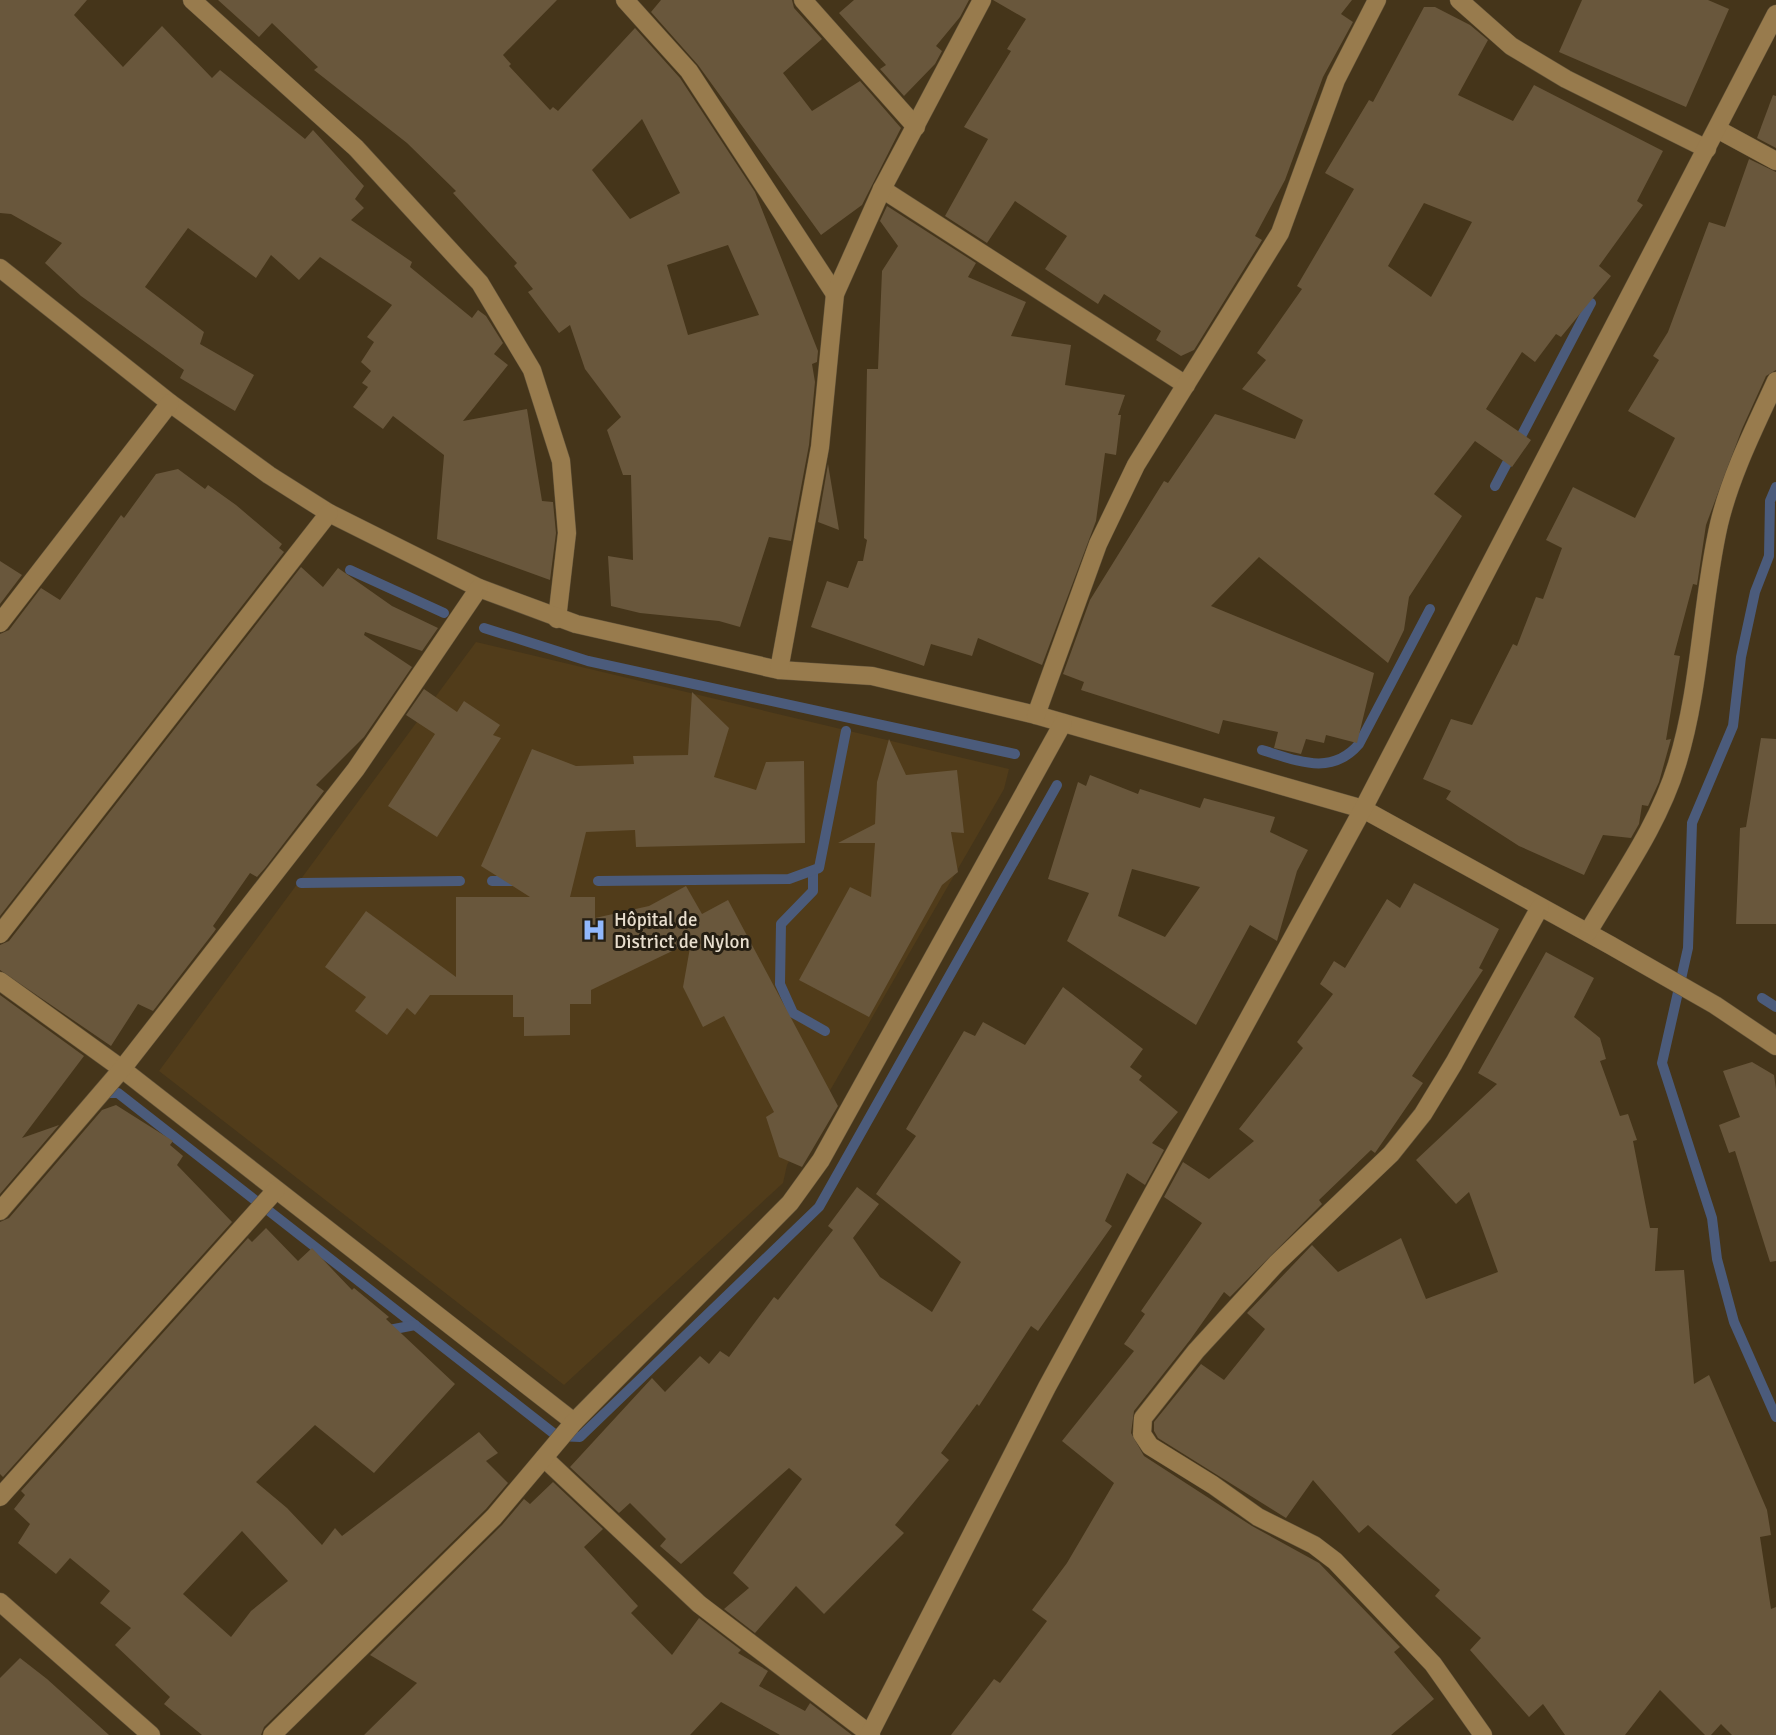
<svg xmlns="http://www.w3.org/2000/svg" width="1776" height="1735" font-family="Signika,sans-serif">
<style>
.built{fill:#513c1a}
.lines{fill:none;stroke-linecap:round;stroke-linejoin:round}
.stream{stroke:#4b5b7b;stroke-width:10}
.building{fill:#69573c;fill-rule:evenodd}
.minor-casing{stroke:#62533a;stroke-width:19}
.minor{stroke:#987b4d;stroke-width:18}
.labels{text-anchor:middle;stroke-width:6;stroke-linejoin:round;paint-order:stroke}
.poi-label{font-size:19px;fill:#e8dece;stroke:#251e12;text-anchor:start}
</style>
<rect width="100%" height="100%" fill="#45351a"/>
<path class="built" d="M476 642 1009 769 1004 789 787 1165 783 1183 564 1385 159 1071Z"/>
<g class="lines">
<g class="stream">
<path d="M1495 486 1591 303"/>
<path d="M1776 487 1770 501 1769 556 1755 592 1741 657 1733 726 1692 823 1688 948 1662 1063 1712 1218 1717 1259 1734 1322 1776 1417"/>
<path d="M350 570 444 613"/>
<path d="M484 628 588 661 1015 754"/>
<path d="M1262 750C1296 760 1331 777 1359 744L1430 609"/>
<path d="M813 872V891L781 924 780 984 793 1013 825 1031"/>
<path d="M492 881H518"/>
<path d="M598 881 789 879 819 868 846 731"/>
<path d="M301 883 460 881"/>
<path d="M1762 998 1776 1007"/>
<path d="M102 1098 108 1093H118L557 1436 580 1437 819 1207 1057 785"/>
<path d="M384 1331 415 1325"/>
</g>
</g>
<g class="building">
<path d="M0 0H87L74 15 123 67 162 26 212 78 220 70 305 139 313 130 364 186 355 199 364 208 351 220 412 262 410 267 472 318 478 310 486 316 503 343 494 354 508 365 463 421 527 409 542 501 553 502 556 533 550 580 437 539 444 455 393 416 383 429 353 407 368 387 362 383 371 371 361 362 374 342 367 337 392 305 320 257 299 280 271 255 256 278 188 228 145 287 204 332 200 344 254 375 235 411 180 378 184 370 81 296 45 263 62 243 11 214 0 213Z"/>
<path d="M218 0H557L503 55 511 64 509 66 550 110 553 107 558 111 635 28 680 78 755 192 818 351 817 362 812 364 815 382 809 445 791 541 769 537 740 627 719 621 640 613 611 606 608 556 633 560 631 475H623L607 430 621 417 585 369 570 325 559 333 528 292 533 289 514 266 517 263 453 193 456 191 407 143 314 70 318 67 272 23 259 37ZM642 119 680 193 630 219 592 170ZM728 245 759 315 688 335 667 265Z"/>
<path d="M661 0H792L794 8 822 39 783 73 812 111 860 81 901 128 862 205 821 235 698 65 651 12Z"/>
<path d="M854 0H969L960 17 936 46 942 51 935 64 904 96 880 69 886 65 839 13Z"/>
<path d="M993 0H1352L1341 14 1353 22 1323 77 1285 180 1255 236 1262 240 1194 350 1181 356 1156 340 1161 331 1104 294 1098 304 1045 269 1067 236 1015 201 987 243 945 216 988 139 964 127 1011 51 1007 49 1026 19Z"/>
<path d="M1582 0H1708L1729 9 1686 107 1559 52Z"/>
<path d="M1424 7H1435L1470 25 1488 40 1458 95 1513 121 1534 85 1663 151 1637 201 1643 205 1599 266 1611 276 1561 337 1556 334 1535 362 1522 352 1486 409 1531 440 1512 467 1475 441 1434 494 1462 516 1409 597 1404 630 1388 663 1259 557 1211 606 1374 673 1357 743 1326 735 1324 743 1306 739 1301 754 1274 748 1278 732 1223 720 1219 734 1081 690 1084 682 1063 674 1090 600 1164 481 1168 483 1215 414 1295 439 1303 420 1242 389 1266 360 1257 353 1302 289 1297 286 1354 189 1325 173 1369 100 1373 102ZM1424 203 1472 222 1431 297 1388 266Z"/>
<path d="M1773 95 1776 96V148L1757 138Z"/>
<path d="M1749 159 1776 172V370L1766 376 1742 429 1706 525 1697 585 1693 584 1674 655 1680 656 1666 740 1671 739 1659 782 1648 806 1642 805 1639 824 1631 838 1603 835 1584 875 1519 846 1446 799 1451 791 1423 779 1451 719 1472 725 1513 644 1517 646 1536 597 1543 599 1562 548 1546 540 1573 487 1635 518 1675 438 1628 411 1659 360 1653 356 1668 332 1709 222 1725 227Z"/>
<path d="M887 206 976 263 968 277 1026 302 1011 336 1071 345 1065 385 1125 395 1118 415H1121L1116 455 1105 453 1096 521 1042 665 978 638 972 656 931 644 924 666 811 627 827 581 848 588 858 561H863L867 540 864 538 867 369H878L882 271 898 246 880 221Z"/>
<path d="M828 464 839 530 818 522Z"/>
<path d="M178 469 205 489 208 485 236 505 282 544 279 548 284 552 0 916V634L9 630 41 588 60 600 121 515 124 518 156 474Z"/>
<path d="M0 561 22 575 0 604Z"/>
<path d="M301 567 323 587 338 568 392 606 438 628 422 651 365 632 364 635 412 667 364 737 316 785 324 791 265 868 257 877 250 873 213 926 216 929 214 932 153 1011 138 1004 111 1046 0 970V945L9 941Z"/>
<path d="M424 689 457 712 464 701 500 725 493 735 501 738 437 837 388 806 435 734 406 715Z"/>
<path d="M692 692 729 728 714 777 756 790 766 762 804 761 805 843 636 847 635 830 586 832 570 897H595V918L649 906 686 886 702 914 728 900 838 1106 802 1167 779 1157 766 1117 774 1112 724 1016 703 1027 683 987 691 942 591 990V1004H570V1035L524 1036V1017H513V995H430L415 1015 407 1008 387 1035 355 1011 366 997 325 967 366 911 456 977V897H530L481 866 532 749 576 766 634 764 633 756 688 755Z"/>
<path d="M1761 738 1776 739V924H1736L1740 828 1746 827Z"/>
<path d="M889 739 906 775 957 770 964 833 951 832 958 872 942 885 869 1017 799 980 850 887 871 897 875 843H838L875 824 877 782Z"/>
<path d="M1090 775 1138 794 1140 789 1200 808 1204 798 1275 817 1270 832 1308 850 1297 871 1277 941 1250 925 1196 1025 1067 941 1089 893 1048 879 1078 782 1086 786ZM1132 869 1200 887 1165 937 1118 916Z"/>
<path d="M1414 883 1499 929 1479 968 1483 970 1412 1076 1423 1083 1375 1153 1371 1150 1319 1200 1322 1204 1230 1297 1224 1292 1190 1340 1134 1411 1131 1433 1144 1456 1252 1526 1319 1563 1400 1647 1394 1652 1434 1699 1391 1735H951L994 1679 1000 1683 1047 1621 1032 1610 1067 1563 1114 1483 1062 1441 1134 1351 1124 1344 1145 1314 1141 1311 1202 1223 1164 1197 1183 1162 1209 1179 1254 1141 1239 1129 1303 1048 1297 1042 1333 994 1320 984 1334 961 1345 968 1387 899 1400 908Z"/>
<path d="M1546 952 1594 978 1574 1017 1600 1038 1606 1059 1600 1061 1620 1116 1628 1114 1637 1140 1633 1141 1650 1228H1658L1655 1271 1684 1270 1694 1384 1709 1375 1767 1510 1771 1535 1760 1537 1771 1609 1776 1607V1735H1732L1721 1724 1711 1735H1705L1660 1690 1625 1735H1565L1543 1704 1529 1717 1470 1650 1481 1638 1435 1596 1440 1590 1368 1525 1359 1533 1313 1480 1286 1518 1158 1438 1154 1431V1422L1201 1364 1224 1380 1265 1329 1247 1313 1312 1245 1338 1272 1401 1238 1426 1299 1498 1272 1469 1192 1456 1204 1416 1160 1497 1084 1478 1073Z"/>
<path d="M1063 987 1143 1049 1130 1067 1142 1076 1139 1080 1178 1112 1152 1143 1164 1150 1145 1185 1127 1173 1105 1221 1112 1226 1038 1331 1031 1326 979 1406 977 1404 941 1453 949 1460 895 1525 904 1533 824 1614 796 1586 755 1633 724 1609 749 1588 733 1573 802 1479 789 1468 681 1564 660 1546 666 1539 630 1503 619 1513 570 1467 652 1378 665 1392 700 1356 709 1364 720 1351 729 1357 774 1297 778 1300 833 1230 828 1226 857 1187 879 1204 853 1238 880 1277 932 1312 961 1262 876 1194 916 1136 906 1129 964 1031 975 1036 983 1022 1025 1045Z"/>
<path d="M0 995 84 1056 22 1138 59 1125 0 1194Z"/>
<path d="M1752 1062 1774 1075 1776 1089V1261L1770 1262 1735 1151 1729 1153 1719 1125 1740 1117 1723 1071Z"/>
<path d="M116 1105 173 1141 170 1145 183 1156 177 1165 232 1222 3 1477 0 1474V1222L9 1218 102 1110Z"/>
<path d="M266 1228 298 1261 312 1248 352 1290 354 1288 389 1317 386 1319 455 1384 374 1473 315 1425 256 1482 287 1508 322 1545 335 1528 342 1536 479 1432 498 1453 486 1461 508 1483 486 1509 264 1727 261 1735H202L164 1704 170 1697 115 1645 131 1628 100 1603 110 1591 70 1558 56 1574 18 1543 30 1524 14 1509 25 1495 21 1491 248 1238 252 1242ZM242 1531 288 1581 251 1611 231 1637 183 1594Z"/>
<path d="M553 1482 603 1529 584 1547 638 1606 631 1613 672 1655 699 1618 741 1650 738 1653 768 1671 759 1686 805 1711 810 1703 852 1735H780L721 1702 690 1735H364L417 1683 370 1655 502 1525 524 1499 530 1504Z"/>
<path d="M20 1658 47 1679 109 1735H0V1678Z"/>
</g>
<g class="lines">
<g class="minor-casing">
<g id="minor">
<path d="M192 0 356 148 480 283 532 370 561 461 567 533 557 619"/>
<path d="M625 0 689 71 835 294"/>
<path d="M803 0 916 127"/>
<path d="M1459 0 1511 46 1566 79 1707 149"/>
<path d="M1717 129 1776 161"/>
<path d="M882 189 1186 385"/>
<path d="M0 268 170 403 269 475 329 513 479 588 576 624 779 670 872 676 1036 715 1363 809 1610 945 1715 1005 1776 1046"/>
<path d="M0 623 170 403"/>
<path d="M779 670 820 447 835 294 882 189 982 0"/>
<path d="M1036 715 1098 544 1136 465 1280 233 1336 80 1377 0"/>
<path d="M1588 932C1620 878 1659 824 1677 764 1701 686 1701 603 1719 524 1731 474 1755 427 1776 381"/>
<path d="M0 934 329 513"/>
<path d="M0 981 122 1069 574 1422"/>
<path d="M0 1211 122 1069 356 769 479 588"/>
<path d="M544 1458 699 1604 871 1735"/>
<path d="M0 1497 276 1190"/>
<path d="M0 1602 151 1735"/>
<path d="M272 1735 494 1517 574 1422 790 1203 821 1160 1063 723"/>
<path d="M869 1735 1047 1387 1363 809 1776 14"/>
<path d="M1483 1735 1433 1664 1335 1561 1314 1545 1258 1517 1213 1485 1150 1446 1142 1434 1143 1418 1196 1351 1276 1264 1391 1154 1423 1114 1454 1063 1540 907"/>
</g>
</g>
<use href="#minor" class="minor"/>
</g>
<defs>
<g id="hospital-bare" transform="scale(1.89)"><path d="M-5-5h3v3.5h4V-5h3V5h-3V1.5h-4V5h-3Z" fill="#91b8fd" stroke="#251e12" stroke-width="2.5" paint-order="stroke"/></g>
</defs>
<g fill-rule="evenodd">
<use href="#hospital-bare" x="594" y="930"/>
</g>
<g class="labels">
<g class="poi-label">
<text x="614" y="926">Hôpital de<tspan x="614" dy="22">District de Nylon</tspan></text>
</g>
</g>
</svg>
